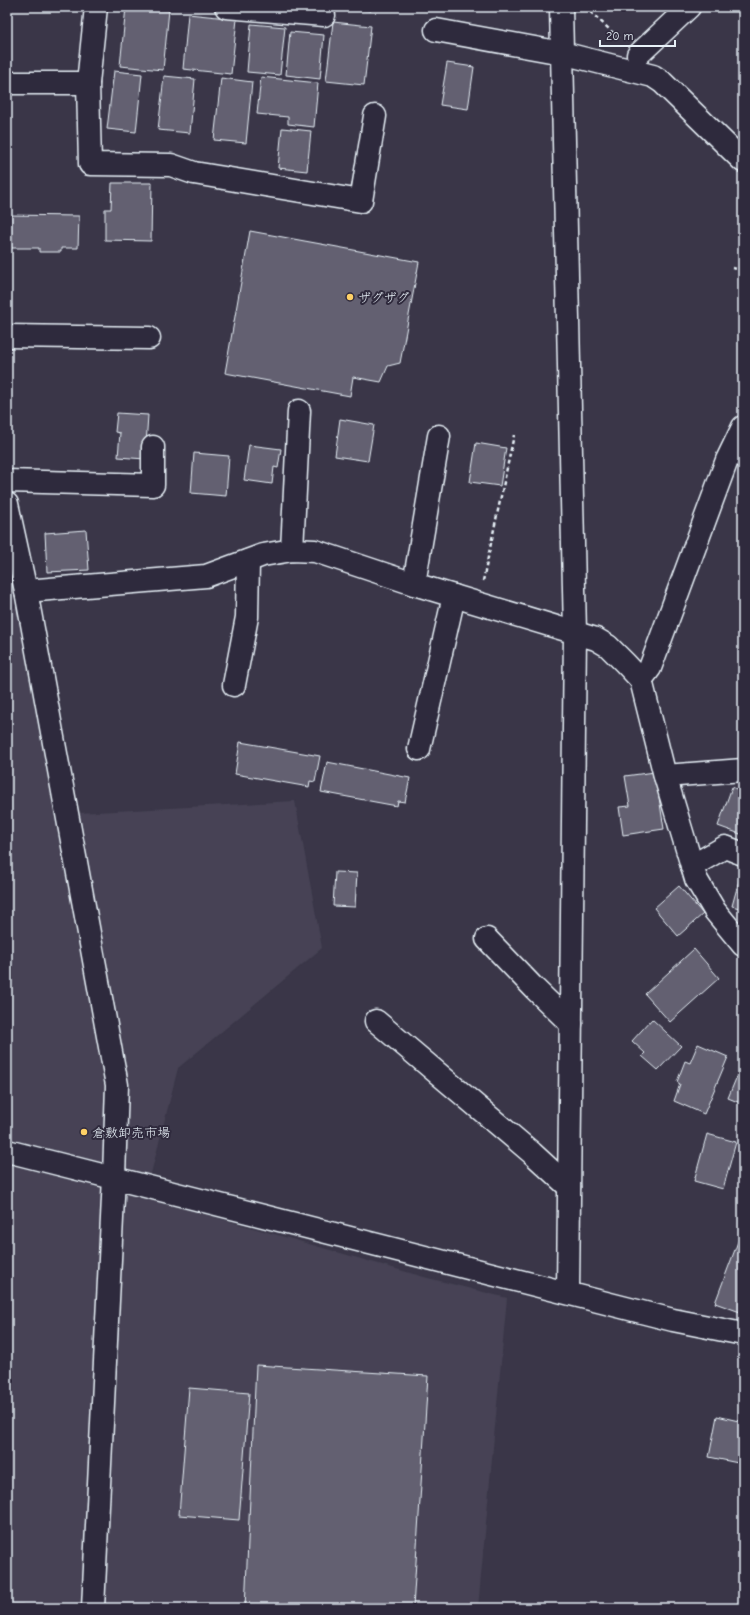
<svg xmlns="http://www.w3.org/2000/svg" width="750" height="1615" font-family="'Comic Neue','Klee One',sans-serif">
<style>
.built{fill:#464354}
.building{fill:#636171;stroke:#e8f1f8}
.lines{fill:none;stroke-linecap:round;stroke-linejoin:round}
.minor-casing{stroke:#e8f1f8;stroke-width:25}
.tertiary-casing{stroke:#e8f1f8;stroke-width:25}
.path{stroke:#e8f1f8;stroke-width:2.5;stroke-dasharray:4 3;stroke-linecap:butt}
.minor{stroke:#2f2a3d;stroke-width:22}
.tertiary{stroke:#2f2a3d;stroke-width:22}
.poi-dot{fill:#ffd166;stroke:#2f2a3d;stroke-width:1.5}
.labels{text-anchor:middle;stroke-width:4;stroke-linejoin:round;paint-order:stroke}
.poi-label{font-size:13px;fill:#e8f1f8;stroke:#2f2a3d;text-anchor:start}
</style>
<rect width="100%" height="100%" fill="#3a3648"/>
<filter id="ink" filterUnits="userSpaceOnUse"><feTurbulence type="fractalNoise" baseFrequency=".025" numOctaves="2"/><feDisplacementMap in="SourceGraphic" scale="8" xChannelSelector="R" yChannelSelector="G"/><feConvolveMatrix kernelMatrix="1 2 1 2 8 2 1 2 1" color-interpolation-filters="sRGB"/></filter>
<g filter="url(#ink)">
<path class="built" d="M7 608H23L60 814 295 801 322 948 178 1068 145 1197 424 1277 507 1298 478 1608H7Z"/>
<g class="building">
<path d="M126 7 169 10 163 70 120 66Z"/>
<path d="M336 7H371V11Z"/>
<path d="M188 14 237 19 231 74 183 69Z"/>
<path d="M333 22 371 26 364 85 326 81Z"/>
<path d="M251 24 285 27 280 75 247 72Z"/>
<path d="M290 32 324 35 320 79 286 75Z"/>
<path d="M447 63 474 67 468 109 440 105Z"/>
<path d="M114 71 142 74 136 132 107 129Z"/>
<path d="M164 76 195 79 190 133 158 130Z"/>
<path d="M261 77 318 83 314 127 288 124V117L257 114Z"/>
<path d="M221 78 252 82 246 143 214 140Z"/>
<path d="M282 128 311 131 307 171 278 168Z"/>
<path d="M112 183H152L151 241 105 240V209H111Z"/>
<path d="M8 215 79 216 78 248H61V252H39V248H8Z"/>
<path d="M250 231 419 262 400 363 388 366 381 382 353 377 350 396 225 373Z"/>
<path d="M117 413 148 415 145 459 118 457 120 433 115 432Z"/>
<path d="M340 419 374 425 368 461 335 456Z"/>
<path d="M476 443 506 448 500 486 470 482Z"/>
<path d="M249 445 281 449 278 468 274 467 272 484 244 480Z"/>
<path d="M194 453 229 456 226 496 191 493Z"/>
<path d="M86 530 89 570 47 572 45 533Z"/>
<path d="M240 742 320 756 315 782 310 781 309 787 235 774Z"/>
<path d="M327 762 410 778 405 802 398 801 397 806 321 792Z"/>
<path d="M655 772 664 829 623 835 619 807 630 806 625 776Z"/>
<path d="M732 787 743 792V835L718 826Z"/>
<path d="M743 866V909L732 906Z"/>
<path d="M335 872 357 873 355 907 333 906Z"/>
<path d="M679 886 703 914 678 936 654 908Z"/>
<path d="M694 949 719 978 670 1022 645 994Z"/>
<path d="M652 1019 681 1046 658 1070 642 1056 645 1053 632 1041Z"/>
<path d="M698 1044 728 1057 704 1114 674 1101 680 1084 677 1082 685 1061 690 1063Z"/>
<path d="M742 1064 743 1065V1104L728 1098Z"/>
<path d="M707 1134 736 1142 723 1189 694 1181Z"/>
<path d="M742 1231H743V1313L715 1303Z"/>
<path d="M256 1365 428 1376 413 1608H245Z"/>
<path d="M189 1388 249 1393 239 1520 179 1515Z"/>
<path d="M717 1416 743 1422V1464L709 1457Z"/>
<path d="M7 1605H23L22 1608H7Z"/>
</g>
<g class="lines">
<g class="minor-casing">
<g id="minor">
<path d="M226 7 324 15"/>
<path d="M436 30 562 53 653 76 662 82 743 161"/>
<path d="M638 55 689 7"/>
<path d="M7 83H88L96 7"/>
<path d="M88 83 90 164 171 165 194 173 361 201 375 116"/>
<path d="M7 336 149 338"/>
<path d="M7 481 153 485V447"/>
<path d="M7 504 26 591 117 1085 114 1177"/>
<path d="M292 550 299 411"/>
<path d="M414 584 439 436"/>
<path d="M26 591 206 576 263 555 292 550 315 551 414 584 596 639 608 646 625 663 641 680 665 776 696 879 715 911 743 945"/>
<path d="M641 680 650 668 727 460 743 427"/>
<path d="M234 685 247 617 248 561"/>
<path d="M419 749 454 596"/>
<path d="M665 776 743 770"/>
<path d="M692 866 725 847 743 854"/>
<path d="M487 939 535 989 571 1024"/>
<path d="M376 1021 532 1153 569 1187"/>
<path d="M7 1151 673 1320 743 1334"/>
</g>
</g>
<g class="tertiary-casing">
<g id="tertiary">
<path d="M561 7 575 633 568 1292"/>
<path d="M93 1608 114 1177"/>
</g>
</g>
<g class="path">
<path d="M585 7 621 40"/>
<path d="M732 268 743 270"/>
<path d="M483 581 514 435"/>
</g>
<use href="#minor" class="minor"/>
<use href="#tertiary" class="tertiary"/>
</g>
</g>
<g class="poi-dot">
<circle cx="350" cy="297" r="4"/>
<circle cx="84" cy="1132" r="4"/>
</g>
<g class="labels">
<g class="poi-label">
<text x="358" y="302">ザグザグ</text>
<text x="92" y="1137">倉敷卸売市場</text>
</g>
</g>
<rect width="750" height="1615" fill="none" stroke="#2f2a3d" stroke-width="24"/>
<rect x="12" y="12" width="726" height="1591" fill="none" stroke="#e8f1f8" stroke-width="1.5" filter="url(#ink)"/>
<path d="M600 40v6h75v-6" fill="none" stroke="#e8f1f8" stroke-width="2"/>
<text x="606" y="40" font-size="12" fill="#e8f1f8" stroke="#2f2a3d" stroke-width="3" paint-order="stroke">20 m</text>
</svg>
